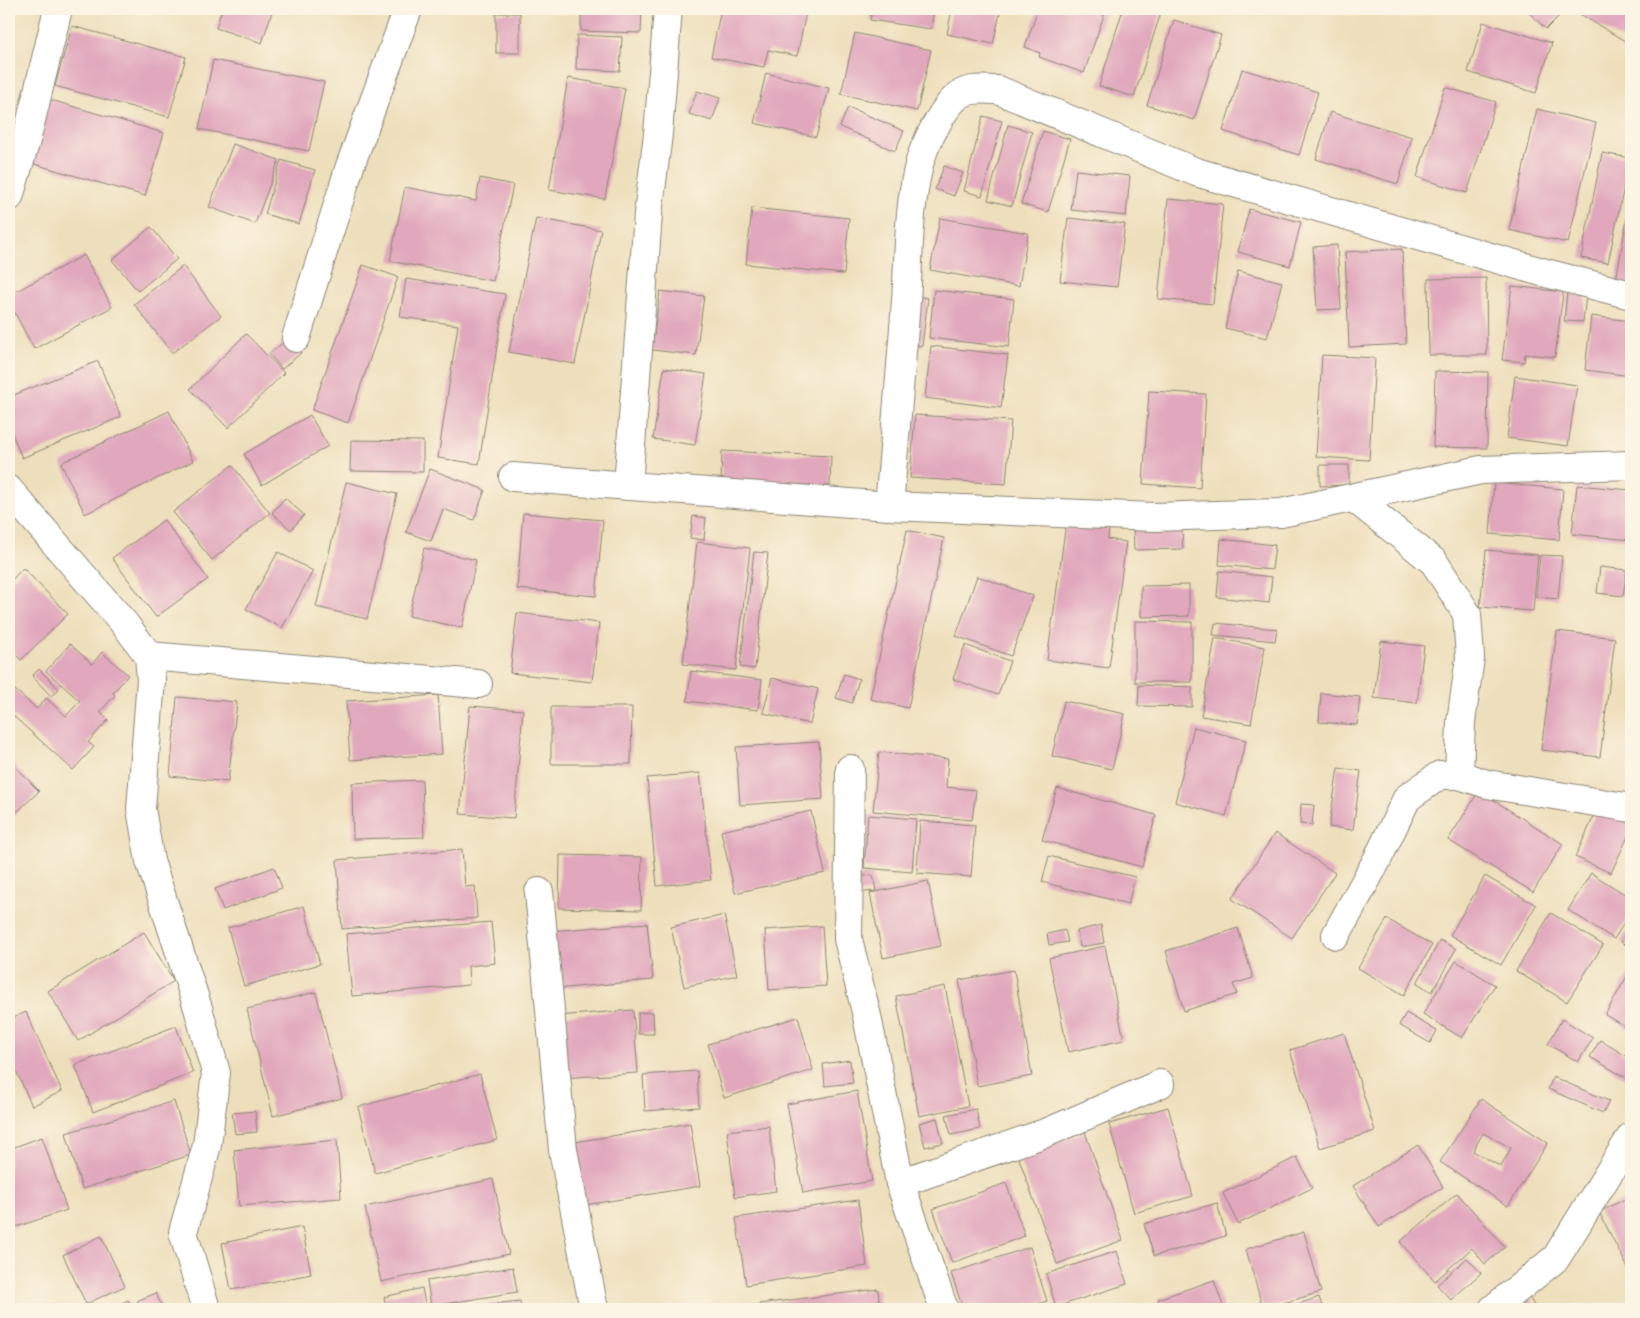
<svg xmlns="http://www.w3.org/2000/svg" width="1640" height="1318" font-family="Itim,sans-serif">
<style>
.building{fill:#e1a8bd;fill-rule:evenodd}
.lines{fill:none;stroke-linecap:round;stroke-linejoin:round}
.minor-casing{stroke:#8c8574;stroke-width:30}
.minor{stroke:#fff;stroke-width:28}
</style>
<rect width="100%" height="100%" fill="#fcf5e5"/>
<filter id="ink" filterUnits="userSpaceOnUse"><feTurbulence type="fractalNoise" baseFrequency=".02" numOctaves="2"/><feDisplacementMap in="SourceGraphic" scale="10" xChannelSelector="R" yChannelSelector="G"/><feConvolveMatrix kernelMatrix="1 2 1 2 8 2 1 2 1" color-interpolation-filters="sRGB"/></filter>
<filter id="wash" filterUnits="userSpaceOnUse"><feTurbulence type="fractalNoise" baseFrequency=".0096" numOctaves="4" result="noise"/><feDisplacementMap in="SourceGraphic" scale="20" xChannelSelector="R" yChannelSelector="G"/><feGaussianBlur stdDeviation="1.12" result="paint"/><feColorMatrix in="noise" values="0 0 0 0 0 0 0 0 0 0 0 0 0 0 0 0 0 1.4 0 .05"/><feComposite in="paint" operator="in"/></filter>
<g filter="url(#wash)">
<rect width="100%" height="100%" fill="#eedfbc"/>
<g id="blocks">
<g class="building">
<path d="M222 9H273L262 43 216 28Z"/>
<path d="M581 9H642L641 33 581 31Z"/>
<path d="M721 9H786L806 13 797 56 768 50 764 67 711 57Z"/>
<path d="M872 9H934L931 29 870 20Z"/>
<path d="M952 9H1001L993 44 947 34Z"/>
<path d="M1038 9H1106L1084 73 1039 57 1040 53 1025 47Z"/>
<path d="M1123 9H1162L1134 97 1099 86Z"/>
<path d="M1525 9H1564L1565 10 1546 29Z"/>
<path d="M1580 9H1631V41L1630 44 1578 13Z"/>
<rect x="496" y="13" width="24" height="40"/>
<path d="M1174 20 1221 35 1194 120 1147 105Z"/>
<path d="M1483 22 1552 43 1536 93 1468 72Z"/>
<path d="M72 26 186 57 169 117 55 86Z"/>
<path d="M855 33 931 50 917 111 841 94Z"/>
<path d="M577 35 622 37 620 71 576 69Z"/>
<path d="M213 60 324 82 309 151 199 129Z"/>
<path d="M1242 69 1318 92 1299 155 1223 131Z"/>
<path d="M766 73 829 88 816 137 754 123Z"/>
<path d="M568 78 625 88 605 199 549 190Z"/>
<path d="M1445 87 1496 102 1467 193 1417 177Z"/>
<path d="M697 91 720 98 712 121 689 114Z"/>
<path d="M44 98 164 133 145 196 24 161Z"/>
<path d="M848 107 904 131 895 151 840 127Z"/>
<path d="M1537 109 1596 123 1568 243 1509 230Z"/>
<path d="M1330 112 1412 137 1398 184 1316 159Z"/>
<path d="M983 116 1002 121 982 196 964 191Z"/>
<path d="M1008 125 1032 132 1012 206 988 200Z"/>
<path d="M1043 131 1070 139 1048 212 1021 204Z"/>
<path d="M233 144 279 160 255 224 209 207Z"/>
<path d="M1602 153 1630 158 1608 263 1581 258Z"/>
<path d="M281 160 315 170 299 224 265 214Z"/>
<path d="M944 166 963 173 954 196 935 189Z"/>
<path d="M1076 170 1130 176 1126 216 1071 210Z"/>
<path d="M480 178 513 185 493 281 390 261 405 187 476 201Z"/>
<path d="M1168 199 1223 204 1213 304 1158 299Z"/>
<path d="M1630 201H1631V289L1615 286Z"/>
<path d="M752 208 849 218 844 274 746 264Z"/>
<path d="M1249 209 1301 222 1290 266 1238 252Z"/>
<path d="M536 218 601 230 575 364 509 352Z"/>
<path d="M940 218 1028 233 1019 286 930 270Z"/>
<path d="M1068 218 1125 224 1117 287 1060 281Z"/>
<path d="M151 227 177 259 138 291 112 260Z"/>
<path d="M1337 245 1341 309 1317 310 1313 247Z"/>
<path d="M1402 249 1406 344 1349 347 1345 252Z"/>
<path d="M84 255 112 307 34 349 9 302V295Z"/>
<path d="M363 265 398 277 348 423 312 410Z"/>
<path d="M183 266 221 316 172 353 134 304Z"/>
<path d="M1238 271 1282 282 1267 338 1225 328Z"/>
<path d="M1486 278 1487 355H1429L1428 279Z"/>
<path d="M406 279 505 294 479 464 438 458 458 325 400 317Z"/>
<path d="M1512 286 1563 292 1555 357 1525 354 1524 362 1502 360Z"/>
<path d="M934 290 1014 299 1009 347 929 338Z"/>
<path d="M660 291 704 296 696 355 652 350Z"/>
<path d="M1567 293 1586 295 1583 322 1564 321Z"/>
<path d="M915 296 928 298 922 346 909 344Z"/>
<path d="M1591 316 1631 321V376L1585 370Z"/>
<path d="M246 334 284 373 228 428 190 389Z"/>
<path d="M289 338 301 353 282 369 269 354Z"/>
<path d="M931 346 1008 355 1001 408 925 398Z"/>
<path d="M1322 355 1375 358 1369 460 1316 457Z"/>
<path d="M98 361 121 417 22 458 9 426V397Z"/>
<path d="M664 368 706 374 695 445 653 439Z"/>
<path d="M1435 371 1488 372 1487 448 1433 447Z"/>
<path d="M1515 376 1577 385 1568 446 1507 438Z"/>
<path d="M1149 391 1206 394 1200 488 1143 484Z"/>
<path d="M169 411 193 461 85 514 61 463Z"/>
<path d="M310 415 328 446 262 485 244 454Z"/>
<path d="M915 415 1011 421 1006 484 910 478Z"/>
<path d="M351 440 423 441V472L350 471Z"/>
<path d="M722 451 831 456 830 486 721 481Z"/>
<path d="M232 465 270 513 212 560 173 512Z"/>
<path d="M1320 465H1349V485L1320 486Z"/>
<path d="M430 469 485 490 474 520 443 509 431 541 406 532Z"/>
<path d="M346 482 397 494 367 619 316 607Z"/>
<path d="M1494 483 1563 489 1559 540 1490 534Z"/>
<path d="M1577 485 1631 490V540L1572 534Z"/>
<path d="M285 498 304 515 291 530 272 513Z"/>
<path d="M523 513 603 520 596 596 517 589Z"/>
<path d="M693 516 706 518 704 540 690 538Z"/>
<path d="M164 520 208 579 156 617 112 558Z"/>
<path d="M1066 523 1109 529 1108 539 1126 542 1109 668 1047 660Z"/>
<path d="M1182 523 1183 549 1134 550 1133 524Z"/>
<path d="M907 530 944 538 908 708 870 699Z"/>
<path d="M1221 539 1275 545 1272 570 1219 565Z"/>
<path d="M697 542 750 548 736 670 683 664Z"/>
<path d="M424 548 476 560 462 628 409 616Z"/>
<path d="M1486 550 1538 555 1533 611 1480 607Z"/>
<path d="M278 552 313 571 282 628 246 609Z"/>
<path d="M754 552 768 553 755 669 740 667Z"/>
<path d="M1540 555 1562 556 1558 599 1536 597Z"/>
<path d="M1600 567 1627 570 1623 596 1597 593Z"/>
<path d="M23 568 68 614 21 660 9 648V583Z"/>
<path d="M1219 571 1272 577 1269 603 1217 597Z"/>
<path d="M977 576 1033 596 1011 656 956 636Z"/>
<path d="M1189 585V616L1141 617V586Z"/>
<path d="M517 613 599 623 592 682 510 673Z"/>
<path d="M1135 621 1192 622V682H1135Z"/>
<path d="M1215 623 1277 629 1275 641 1213 635Z"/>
<path d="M1557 631 1615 638 1600 757 1541 750Z"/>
<path d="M1215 638 1265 647 1251 724 1201 716Z"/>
<path d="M1381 641 1424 646 1417 703 1374 698Z"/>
<path d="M70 644 92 664 102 652 128 675 113 693 115 695 100 712 108 720 88 742 94 747 73 770 9 712V696L14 689 37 709 46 698 66 716 80 701 46 671Z"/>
<path d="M965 645 1010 661 998 695 953 679Z"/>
<path d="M39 669 59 689 51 696 32 676Z"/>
<path d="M691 671 762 680 758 710 687 701Z"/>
<path d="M844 674 859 679 852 703 836 698Z"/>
<path d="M772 678 818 689 810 724 763 713Z"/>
<path d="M1139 685 1192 687V707L1138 706Z"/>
<path d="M1321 693 1360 697 1357 725 1319 722Z"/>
<path d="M438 695 442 754 350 760 346 701Z"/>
<path d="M177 697 237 702 228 782 170 776Z"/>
<path d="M1064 701 1125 714 1112 769 1052 756Z"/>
<path d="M470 706 523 710 514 818 460 814Z"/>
<path d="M551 707H632L631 764H551Z"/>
<path d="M1194 727 1246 740 1226 816 1175 802Z"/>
<path d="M819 742 823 799 740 805 736 747Z"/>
<path d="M879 752 948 759 946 787 976 790 972 820 873 811Z"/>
<path d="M9 760 39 791 9 820Z"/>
<path d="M1338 768 1361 771 1353 830 1329 827Z"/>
<path d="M700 773 711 880 657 886 647 778Z"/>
<path d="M422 780 424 837 353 839 352 783Z"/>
<path d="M1057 788 1156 815 1142 867 1042 840Z"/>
<path d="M1479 791 1563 844 1533 892 1448 840Z"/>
<path d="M1301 804 1314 805 1312 825 1300 824Z"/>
<path d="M1598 808 1631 824V830L1611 873 1575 857Z"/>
<path d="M811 811 825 873 735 893 721 831Z"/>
<path d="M868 815 916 819 912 872 864 868Z"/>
<path d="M920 821 975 825 971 877 917 873Z"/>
<path d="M1275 833 1335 873 1292 938 1232 899Z"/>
<path d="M462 849 465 887 475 886 477 918 342 929 337 860Z"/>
<path d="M560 855 642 857 641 910 559 908Z"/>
<path d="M1049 856 1135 877 1128 904 1042 882Z"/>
<path d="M274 867 282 888 223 910 215 889Z"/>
<path d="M1591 873 1631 898V912L1614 939 1568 910Z"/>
<path d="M873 875 876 891 856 893 854 877Z"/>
<path d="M1485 876 1536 905 1501 965 1450 935Z"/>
<path d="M928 881 941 946 883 958 870 893Z"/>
<path d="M304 906 320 964 244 986 228 928Z"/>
<path d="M1551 913 1603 945 1567 1002 1516 971Z"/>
<path d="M724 915 737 975 684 987 671 927Z"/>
<path d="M1387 919 1432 945 1404 995 1358 968Z"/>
<path d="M491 922 495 963 468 966 469 985 352 996 346 934Z"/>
<path d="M647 923 653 980 554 989 550 931Z"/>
<path d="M1631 924V948L1621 942Z"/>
<path d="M1101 925 1104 943 1080 947 1077 931Z"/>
<path d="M822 926 826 986 769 990 765 930Z"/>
<path d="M1238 928 1253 978 1233 984 1237 994 1184 1011 1166 951Z"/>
<path d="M1065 930 1068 942 1049 945 1047 934Z"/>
<path d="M144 932 174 981 78 1041 48 991Z"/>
<path d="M1440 940 1456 949 1432 992 1417 983Z"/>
<path d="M1105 946 1124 1040 1068 1052 1049 958Z"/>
<path d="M1456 961 1495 985 1462 1038 1423 1014Z"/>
<path d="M1631 969V1030L1605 1015Z"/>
<path d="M1014 970 1032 1076 977 1086 959 980Z"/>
<path d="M945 986 968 1106 919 1116 896 996Z"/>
<path d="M316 992 342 1098 273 1116 247 1009Z"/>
<path d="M633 1010 638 1073 561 1078 557 1016Z"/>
<path d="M26 1012 62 1091 32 1106 9 1055V1020Z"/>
<path d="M653 1012 654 1034H638V1013Z"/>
<path d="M1406 1013 1437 1031 1430 1043 1399 1025Z"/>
<path d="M798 1017 813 1070 724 1098 708 1044Z"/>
<path d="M1562 1019 1593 1038 1578 1062 1548 1044Z"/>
<path d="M176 1026 193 1073 93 1112 75 1065Z"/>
<path d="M1344 1033 1375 1131 1320 1148 1290 1050Z"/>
<path d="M1600 1040 1631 1059V1075L1628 1079 1590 1057Z"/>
<path d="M850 1060 853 1083 825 1086 823 1064Z"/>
<path d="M697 1071 699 1107 645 1111 643 1075Z"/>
<path d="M480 1074 497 1140 375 1173 358 1107Z"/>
<path d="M1553 1077 1609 1101 1603 1113 1548 1089Z"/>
<path d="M857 1091 872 1181 803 1193 787 1104Z"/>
<path d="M1481 1099 1548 1143 1508 1206 1440 1162ZM1483 1133 1511 1148 1501 1167 1473 1151Z"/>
<path d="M174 1101 191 1155 82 1189 66 1133Z"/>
<path d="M1168 1107 1193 1196 1134 1213 1109 1124Z"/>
<path d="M976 1109 980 1129 951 1135 946 1115Z"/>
<path d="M255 1111 257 1132 235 1134 232 1113Z"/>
<path d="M937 1118 943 1143 925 1147 919 1123Z"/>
<path d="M690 1123 700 1186 579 1206 569 1143Z"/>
<path d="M769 1126 776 1191 735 1197 727 1131Z"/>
<path d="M1085 1132 1123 1240 1057 1264 1018 1156Z"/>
<path d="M42 1137 67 1210 13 1228 9 1215V1149Z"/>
<path d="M337 1140 341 1198 239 1206 234 1150Z"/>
<path d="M1418 1145 1443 1187 1379 1227 1353 1186Z"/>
<path d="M1297 1157 1312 1188 1238 1224 1223 1193Z"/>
<path d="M493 1179 509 1254 381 1282 365 1207Z"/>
<path d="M1006 1183 1025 1236 952 1263 933 1209Z"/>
<path d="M1457 1193 1505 1247 1485 1264 1472 1248 1435 1281 1400 1242Z"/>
<path d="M1631 1196V1274L1599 1212Z"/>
<path d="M858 1200 867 1266 746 1285 736 1218Z"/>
<path d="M1217 1203 1226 1236 1154 1256 1144 1224Z"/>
<path d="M302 1227 311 1274 231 1290 222 1243Z"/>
<path d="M1304 1232 1321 1292 1263 1309 1246 1249Z"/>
<path d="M101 1236 125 1286 86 1304 63 1255Z"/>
<path d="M1030 1247 1047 1301 1026 1308V1309H963L951 1273Z"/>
<path d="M1117 1251 1127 1284 1056 1307 1046 1274Z"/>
<path d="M1467 1258 1481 1273 1451 1300 1437 1285Z"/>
<path d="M513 1267 517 1292 431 1306 427 1281Z"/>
<path d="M1214 1280 1224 1309H1161L1158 1299Z"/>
<path d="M422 1288 426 1309H386L384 1297Z"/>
<path d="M878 1289 880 1309H760L759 1304Z"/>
<path d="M156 1293 163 1309H141L137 1301Z"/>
<path d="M1528 1295 1536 1309H1504Z"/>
<path d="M1319 1297 1323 1309H1286V1308Z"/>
<path d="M128 1300 133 1309H111Z"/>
<path d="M520 1301 521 1309H454V1308Z"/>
<path d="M723 1305 724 1309H700V1308Z"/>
</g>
</g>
</g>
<g filter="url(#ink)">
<use href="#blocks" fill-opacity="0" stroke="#8c8574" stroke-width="1"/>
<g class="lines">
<g class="minor-casing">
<g id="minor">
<path d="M9 197 27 137 58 9"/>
<path d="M296 338 350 166 408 9"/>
<path d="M513 477 889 506 1154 517 1281 513 1481 470 1631 465"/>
<path d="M628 486 648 214 658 134 668 9"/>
<path d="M9 490 124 623 149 656 151 680 141 809 150 861 198 1008 216 1073 207 1145 183 1232 206 1309"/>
<path d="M1354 498 1434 562 1467 614 1470 658 1461 722 1459 775"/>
<path d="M889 506C895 438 901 370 906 301 909 256 908 209 919 165 923 147 943 107 958 96 969 87 984 90 998 90L1196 172 1542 272 1631 295"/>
<path d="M149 656 478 684"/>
<path d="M850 769 848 939 867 1016 900 1183 944 1309"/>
<path d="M539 892 563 1150 594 1309"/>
<path d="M1336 935 1377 860 1407 798 1440 775H1459L1487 784 1631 808"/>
<path d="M900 1183 1048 1132 1160 1084"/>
<path d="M1493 1309 1556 1258 1631 1137"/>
</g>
</g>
<use href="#minor" class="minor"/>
</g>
</g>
<rect width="1640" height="1318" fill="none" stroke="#fcf5e5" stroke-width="30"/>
</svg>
